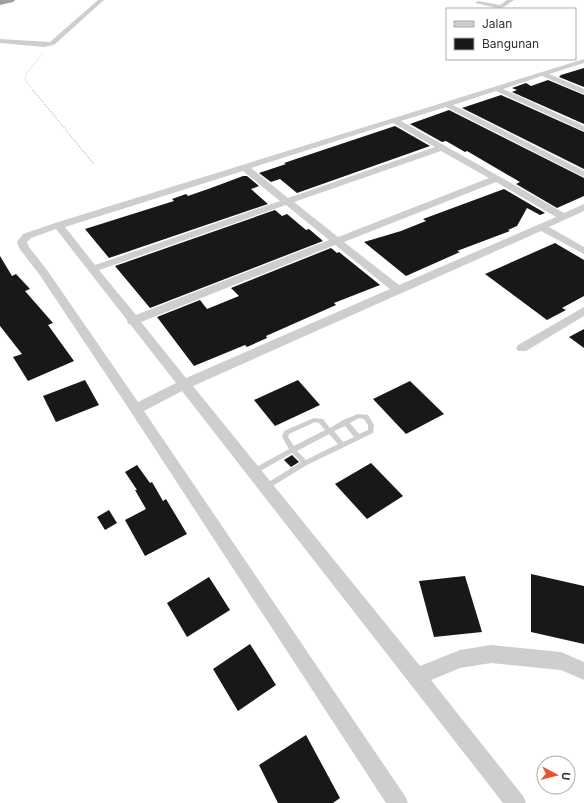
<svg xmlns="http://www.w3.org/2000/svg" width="584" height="803" font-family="Inter,sans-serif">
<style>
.building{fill:#181818}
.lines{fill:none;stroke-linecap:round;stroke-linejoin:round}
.path-far1{stroke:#cecece;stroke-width:1;stroke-dasharray:1 1;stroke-linecap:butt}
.path{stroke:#cecece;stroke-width:1.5;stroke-dasharray:1.5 1.5;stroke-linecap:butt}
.service{fill:#cecece;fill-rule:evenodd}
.minor{fill:#cecece;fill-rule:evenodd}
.trunk{fill:#a0a0a0;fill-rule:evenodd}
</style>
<rect width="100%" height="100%" fill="#fff"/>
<g class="building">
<path d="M584 68V87L559 77 561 75Z"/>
<path d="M548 80 584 95V124L512 92 517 90 512 88 526 83 531 86Z"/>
<path d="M501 95 584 132V169L462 108Z"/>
<path d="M449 110 584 178V196L557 208 516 184 520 182 467 151 465 152 446 141 442 142 410 124Z"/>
<path d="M395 126 430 146 297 193 280 179 271 182 259 173 286 164 284 163Z"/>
<path d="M243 176H247L259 186 251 189 268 204 109 258 85 229 174 201 172 199 186 194 188 196 211 188Z"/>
<path d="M504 189 545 213 540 215 527 208 517 226 508 230 510 231 457 251 460 252 406 276 364 242 401 231 426 221 423 219Z"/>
<path d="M275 210 282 216 287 214 306 230 309 229 323 241 150 308 115 266Z"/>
<path d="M555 243 584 260V296L562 308 566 310 547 320 485 274Z"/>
<path d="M331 248 337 253 339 252 380 285 334 303 336 305 266 336 267 338 247 347 245 345 194 366 157 317 200 300 207 309 239 296 231 288Z"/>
<path d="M0 256 12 276 16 274 30 289 25 291 53 323 48 325 74 361 28 381 13 357 22 354 0 326Z"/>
<path d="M584 329V348L569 337Z"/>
<path d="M85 380 99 405 56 422 43 396Z"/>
<path d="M298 380 320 405 275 426 254 400Z"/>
<path d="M410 381 444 414 406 434 373 399Z"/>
<path d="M292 455 299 462 291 467 284 460Z"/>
<path d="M371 463 403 496 367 519 335 484Z"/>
<path d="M137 465 150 483 152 482 163 501 166 499 187 534 145 556 125 520 146 509 135 490H137L125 472Z"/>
<path d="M109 510 117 523 105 530 97 517Z"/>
<path d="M531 574 584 586V644L531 632Z"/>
<path d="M465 576 482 632 434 637 419 581Z"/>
<path d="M209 577 230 610 187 637 167 603Z"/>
<path d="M250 644 276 685 238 711 213 669Z"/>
<path d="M306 735 340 798 333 803H278L259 765Z"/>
</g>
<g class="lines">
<path class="path-far1" d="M34 91 25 80 26 74 43 53"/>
<path class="path" d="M33 90 93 163"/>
<path class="service" d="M358 414 368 415 374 425 373 433 307 465 266 490 264 489 263 487 264 485 301 462 292 453 255 474 253 475 251 474 250 472 251 470 289 449 282 437 284 431 314 418 323 419 330 428 343 420ZM359 418 364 419 368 425V430L359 434 350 423ZM315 422 319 423 325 430 294 446 288 437 289 434ZM345 426 354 437 343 442 334 431ZM329 434 338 444 306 460 297 451Z"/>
<g class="minor">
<path d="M98 0H104L54 45 44 47 0 43V39L50 42Z"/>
<path d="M507 0H514L501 9 475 3 478 1 500 5Z"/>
<path d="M584 59V63L549 74 584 89V94L542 76 503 89 584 126V131L496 91 453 105 584 171V177L446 107 401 121 564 213 584 204V211L549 227 584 247V254L541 231 193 386 420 666 460 650 491 645 561 652 584 662V680L561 670 491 663 460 668 431 680 523 796 526 803H503L182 391 144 411 405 796 408 803H386L131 412 39 274 19 248 17 242 23 234 55 223ZM393 123 435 147 288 198 251 168ZM441 151 489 178 338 237 294 202ZM243 171 280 201 95 265 65 227ZM496 182 556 217 399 285 344 242ZM286 205 329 240 136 315 99 270ZM56 229 127 320 128 324H130L176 383 138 402 47 270 29 247 27 242 31 238ZM335 245 390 289 186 378 141 322Z"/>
<path d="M584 307V316L526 351H518L516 348 518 345Z"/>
</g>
<path class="trunk" d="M0 0H15L13 2 0 5Z"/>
</g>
<rect x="446" y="8" width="130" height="52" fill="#ffffff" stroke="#adadad"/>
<rect x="454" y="21" width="20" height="6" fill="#cecece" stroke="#adadad"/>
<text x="482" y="28" font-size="12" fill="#313131">Jalan</text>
<rect x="454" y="38" width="20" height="12" fill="#181818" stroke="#adadad"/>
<text x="482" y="48" font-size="12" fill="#313131">Bangunan</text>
<g transform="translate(556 775) rotate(97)"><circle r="19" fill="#ffffff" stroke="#adadad"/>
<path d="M0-3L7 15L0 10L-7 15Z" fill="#f24f29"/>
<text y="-6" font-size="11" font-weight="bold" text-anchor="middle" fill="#313131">U</text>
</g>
</svg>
